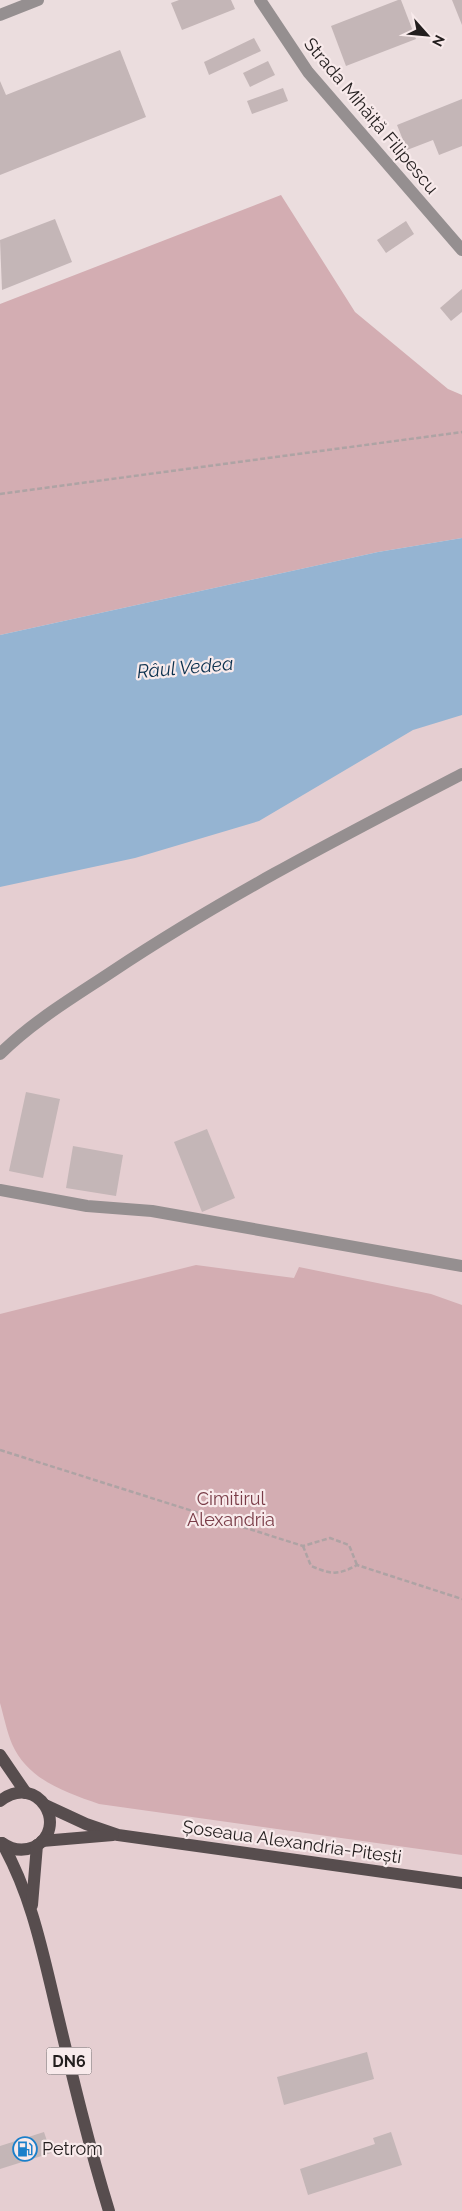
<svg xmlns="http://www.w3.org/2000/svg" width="462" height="2211" font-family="Raleway,sans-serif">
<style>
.built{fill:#e5ced1}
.green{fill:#d3adb2}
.water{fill:#95b4d2}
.building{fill:#c4b6b7}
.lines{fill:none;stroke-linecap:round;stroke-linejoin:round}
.path{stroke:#aea3a4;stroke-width:2.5;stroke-dasharray:5 2.5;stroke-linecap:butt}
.minor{stroke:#958f90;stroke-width:12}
.major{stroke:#574d4e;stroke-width:12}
.labels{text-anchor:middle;stroke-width:4.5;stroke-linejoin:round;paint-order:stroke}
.shield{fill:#f8eaeb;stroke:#635b5c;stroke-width:1}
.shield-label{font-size:16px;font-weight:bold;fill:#231e1e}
.street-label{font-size:18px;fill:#231e1e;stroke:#f8eaeb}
.park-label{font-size:18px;fill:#793c47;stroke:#f8eaeb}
.poi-label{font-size:18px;fill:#231e1e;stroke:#f8eaeb;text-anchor:start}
.water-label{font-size:19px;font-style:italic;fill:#092f4d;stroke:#f8eaeb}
</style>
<rect width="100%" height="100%" fill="#ebddde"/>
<path class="built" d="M462 572V2211H0V655Z"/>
<g class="green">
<path d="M281 195 355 312 448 389 462 395V538L378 552 0 635V304Z"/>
<path d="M196 1265 294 1278 299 1267 431 1294 462 1305V1855L99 1804C65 1792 28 1780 12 1744 7 1732 4 1717 0 1703V1314Z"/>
</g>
<path class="water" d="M462 538V715L413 730 259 821 135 858 0 887V635L378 552Z"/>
<g class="building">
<path d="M179 0H231L235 9 182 30 171 3Z"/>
<path d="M398 0H401L416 39 346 66 331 26Z"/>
<path d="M452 0H462V25Z"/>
<path d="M254 38 261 51 209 75 204 62Z"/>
<path d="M120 50 146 117 0 175V81L6 95Z"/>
<path d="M268 61 275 75 250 87 243 73Z"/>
<path d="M283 88 288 101 252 114 247 101Z"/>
<path d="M462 99V146L439 155 433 140 407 150 397 125Z"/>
<path d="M55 219 72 262 2 290 0 240Z"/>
<path d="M406 221 414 234 386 253 377 240Z"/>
<path d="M462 289V312L451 321 440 308Z"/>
<path d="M26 1092 60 1099 43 1178 9 1171Z"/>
<path d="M207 1129 235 1198 202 1212 174 1142Z"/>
<path d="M73 1146 123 1155 116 1196 66 1188Z"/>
<path d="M367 2052 374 2079 284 2105 277 2077Z"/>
<path d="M44 2132 51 2153 0 2169V2146Z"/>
<path d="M391 2132 402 2165 308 2195 300 2169 375 2144 373 2138Z"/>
</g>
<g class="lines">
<g class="path">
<path d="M0 494 462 432"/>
<path d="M0 1450 303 1546 330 1538 349 1545 357 1565"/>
<path d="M303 1546 311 1566C331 1574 337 1576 357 1565L462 1599"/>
</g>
<g class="minor">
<path d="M260 0 308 72 462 250"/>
<path d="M0 15 38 0"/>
<path d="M0 1054C33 1021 74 997 113 971 224 897 343 836 462 774"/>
<path d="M0 1190 87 1206 152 1211 462 1266"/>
</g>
<g class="major">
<path d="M0 1755 26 1793"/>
<path d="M0 1801C39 1771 70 1829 34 1847 22 1852 12 1850 2 1843"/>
<path d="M45 1805 86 1824 118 1835 462 1883"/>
<path d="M42 1841 113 1835"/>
<path d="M2 1843C32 1896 43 1954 57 2012 73 2079 89 2146 109 2211"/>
<path d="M32 1905 37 1845"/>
</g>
</g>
<defs>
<g id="fuel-ring" transform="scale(1.25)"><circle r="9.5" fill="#f8eaeb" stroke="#1a7fca" stroke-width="1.5"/><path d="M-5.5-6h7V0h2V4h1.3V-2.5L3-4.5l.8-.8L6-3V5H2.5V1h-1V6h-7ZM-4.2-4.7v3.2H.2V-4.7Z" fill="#1a7fca"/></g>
</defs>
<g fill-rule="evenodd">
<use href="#fuel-ring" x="25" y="2149"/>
</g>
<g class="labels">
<rect class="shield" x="46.5" y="2047.5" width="45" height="27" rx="4"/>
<g class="shield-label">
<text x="69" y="2067">DN6</text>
</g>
<g class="street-label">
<text transform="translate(371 116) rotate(50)" y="6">Strada Mihăiță Filipescu</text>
<text transform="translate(292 1842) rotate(8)" y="6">Șoseaua Alexandria-Pitești</text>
</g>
<g class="park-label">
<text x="231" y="1505">Cimitirul<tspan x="231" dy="21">Alexandria</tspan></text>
</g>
<g class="poi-label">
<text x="42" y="2155">Petrom</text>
</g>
<g class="water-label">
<text transform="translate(185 667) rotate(-5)" y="7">Râul Vedea</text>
</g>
</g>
<g transform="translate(427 35) rotate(117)" stroke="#f8eaeb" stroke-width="4" paint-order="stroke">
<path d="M0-4L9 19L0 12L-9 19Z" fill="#231e1e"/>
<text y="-8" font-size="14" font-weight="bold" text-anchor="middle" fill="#231e1e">N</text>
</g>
</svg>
